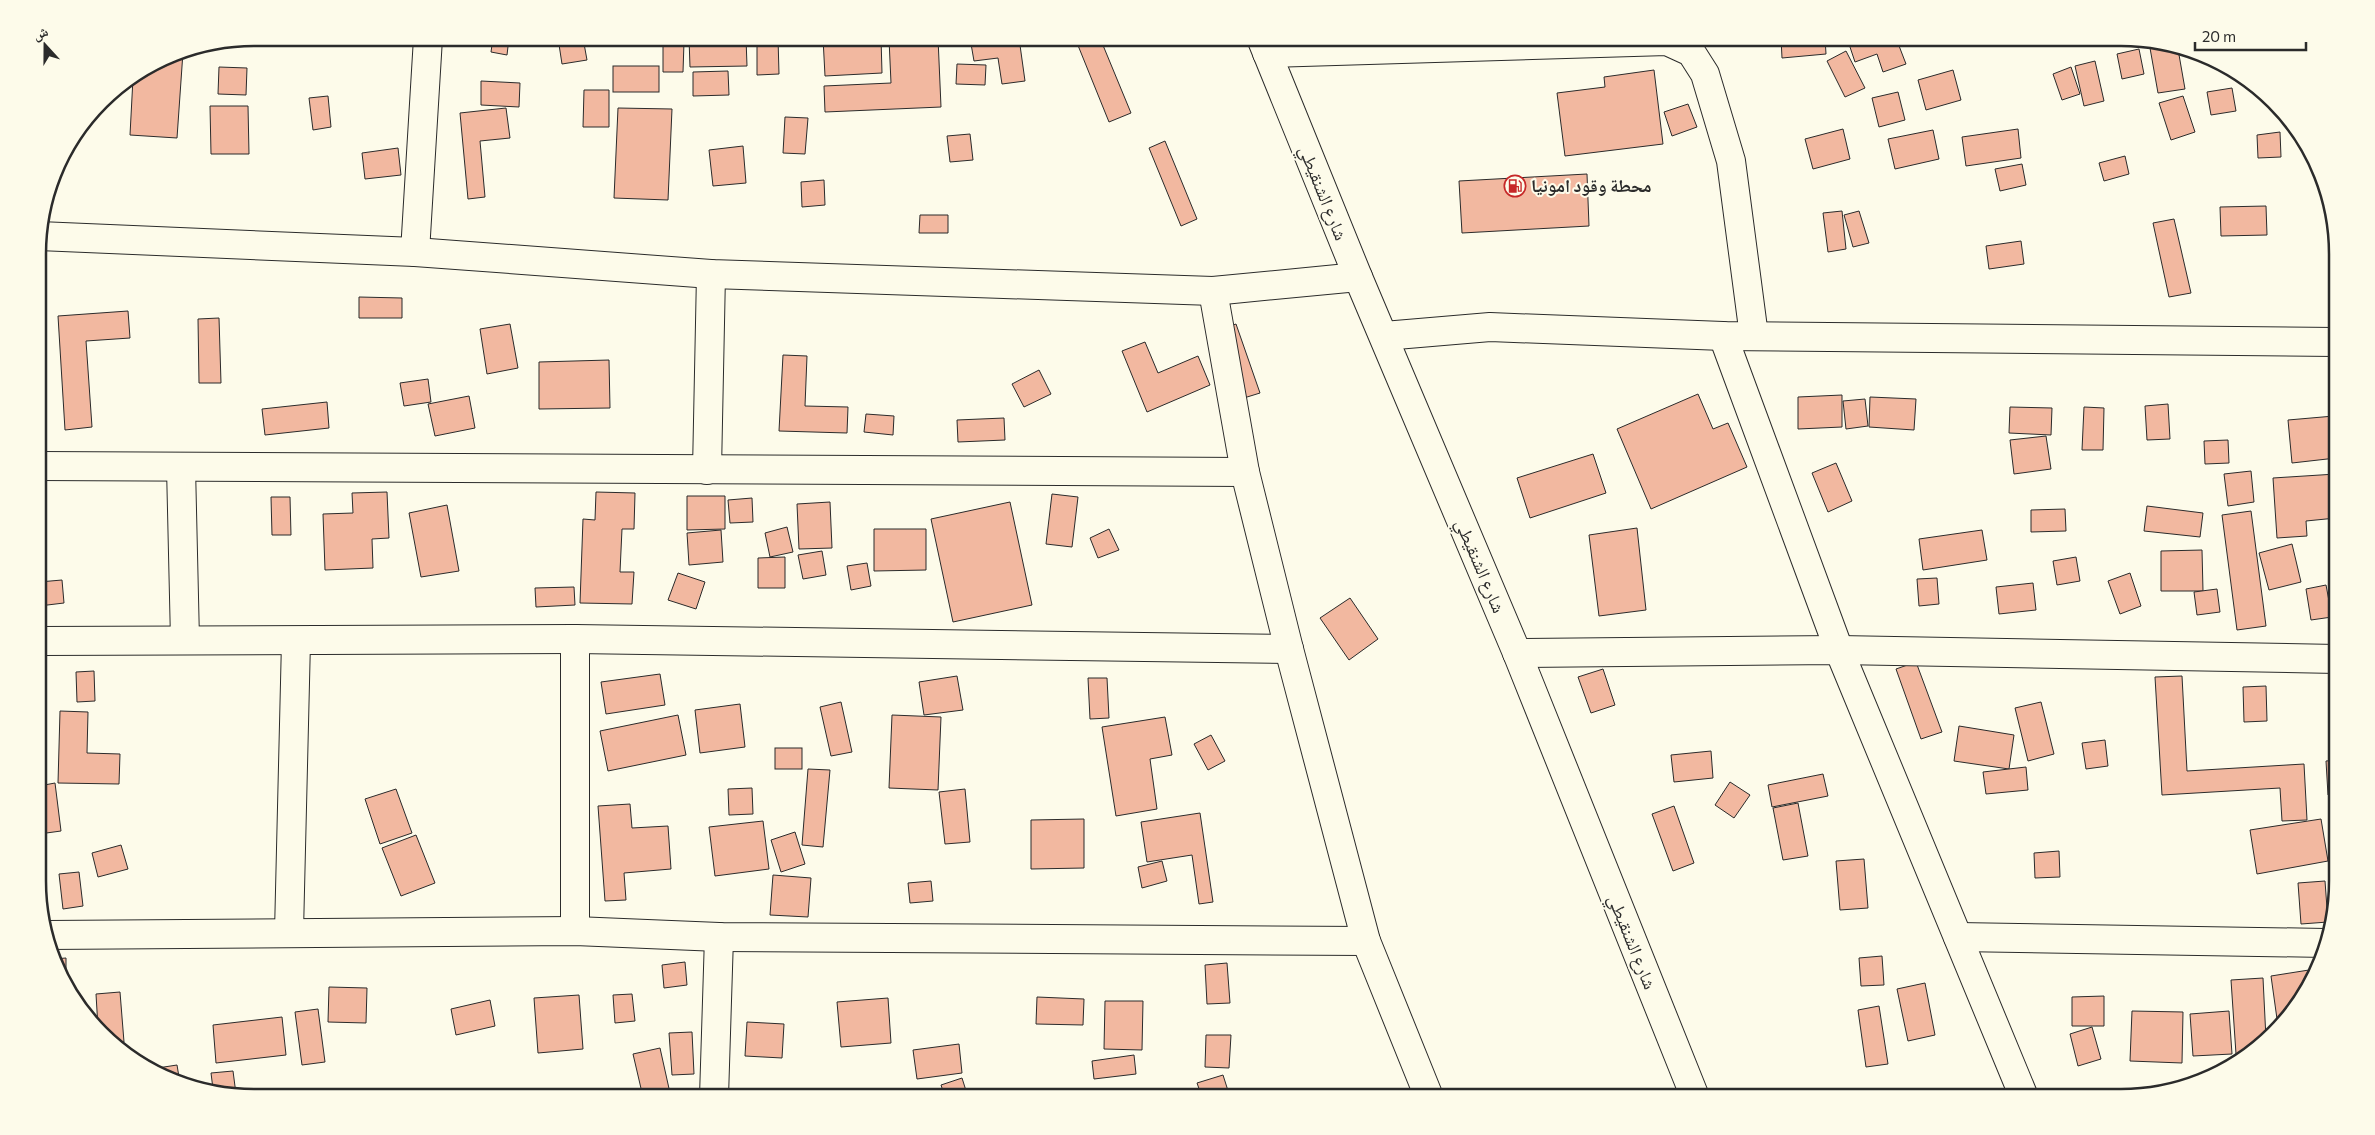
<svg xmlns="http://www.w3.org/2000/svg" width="2375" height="1135" font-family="Commissioner,'Noto Naskh Arabic',sans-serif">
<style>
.building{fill:#f2b8a0;stroke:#2b2b2b}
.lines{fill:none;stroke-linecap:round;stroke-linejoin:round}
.minor-casing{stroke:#2b2b2b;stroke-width:30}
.minor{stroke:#fdfbea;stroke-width:28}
.labels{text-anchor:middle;stroke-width:4;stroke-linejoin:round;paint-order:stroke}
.poi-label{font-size:18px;font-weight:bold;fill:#2b2b2b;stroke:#fdfbea;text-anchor:start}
.street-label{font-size:18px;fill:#2b2b2b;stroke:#fdfbea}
.rim{fill:none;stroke:#2b2b2b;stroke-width:2.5}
</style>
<rect width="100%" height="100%" fill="#fdfbea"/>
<g class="building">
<path d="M493 38H509L507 55 491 52Z"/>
<path d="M558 38H583L587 60 562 64Z"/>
<path d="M614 38H636V41Z"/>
<path d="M689 38H746L747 66 690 67Z"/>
<path d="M757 38H778L779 74 757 75Z"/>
<path d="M823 38H881L882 73 825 76Z"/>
<path d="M938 38 941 107 825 112 824 86 891 83 889 39Z"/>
<path d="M970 38H1019L1025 81 1002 84 998 58 974 61Z"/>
<path d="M1075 38H1100L1131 113 1109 122Z"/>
<path d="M1781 38H1825L1826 54 1782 58Z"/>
<path d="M1847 38H1896L1906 64 1883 72 1877 54 1855 62Z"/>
<path d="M663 42H684L683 72H663Z"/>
<path d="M2163 46 2178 49 2185 89 2158 93 2150 48Z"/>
<path d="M2139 49 2144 74 2122 79 2117 54Z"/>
<path d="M1846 51 1865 88 1845 97 1827 61Z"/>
<path d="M183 52 177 138 130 135 133 78 172 54Z"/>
<path d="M2095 61 2104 101 2084 106 2075 66Z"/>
<path d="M957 64 986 65 985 85 956 84Z"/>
<rect x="613" y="66" width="46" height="26"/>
<path d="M219 67 247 68 246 95 218 94Z"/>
<path d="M2071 67 2080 94 2062 100 2053 74Z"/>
<path d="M1654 70 1663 144 1565 156 1557 93 1605 87 1604 77Z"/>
<path d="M1953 70 1961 100 1926 110 1918 80Z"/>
<path d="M728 71 729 95 693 96V72Z"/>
<path d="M481 81 520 83 519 107 481 105Z"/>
<path d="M2232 88 2236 111 2211 115 2207 92Z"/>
<path d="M584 90H609V127H583Z"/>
<path d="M1898 92 1905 120 1879 127 1872 98Z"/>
<path d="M328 96 331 127 313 130 309 98Z"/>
<path d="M2183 96 2195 132 2171 140 2159 103Z"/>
<path d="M1688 104 1697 127 1672 136 1664 112Z"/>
<path d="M210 106H248L249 154H211Z"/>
<path d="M506 108 510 138 480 141 485 197 468 199 460 113Z"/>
<path d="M618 108 672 109 668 200 614 198Z"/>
<path d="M785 117 808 118 805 154 783 153Z"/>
<path d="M1843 129 1850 159 1813 169 1805 139Z"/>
<path d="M2018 129 2021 158 1966 166 1962 137Z"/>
<path d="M1933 130 1939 159 1895 169 1888 139Z"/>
<path d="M2280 132 2281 157 2258 158 2257 135Z"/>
<path d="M970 134 973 160 950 162 947 136Z"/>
<path d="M1165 141 1197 219 1181 226 1149 148Z"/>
<path d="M743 146 746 183 713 186 709 150Z"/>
<path d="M398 148 401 175 365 179 362 153Z"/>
<path d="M2125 156 2129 174 2104 181 2099 163Z"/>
<path d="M2312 157 2321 172 2323 180 2317 181Z"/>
<path d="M2022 164 2026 185 2000 191 1995 169Z"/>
<path d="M1587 174 1589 226 1462 233 1459 181Z"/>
<path d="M824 180 825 205 802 207 801 182Z"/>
<path d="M2266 206 2267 235 2221 236 2220 207Z"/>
<path d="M1842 211 1846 249 1828 252 1823 213Z"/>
<path d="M1859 211 1869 243 1853 247 1844 215Z"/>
<path d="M920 215H948V233H919Z"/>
<path d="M2174 219 2191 293 2169 297 2153 223Z"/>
<path d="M2021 241 2024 264 1989 269 1986 246Z"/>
<path d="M359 297 402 298V318H359Z"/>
<path d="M128 311 130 338 86 341 92 427 65 430 58 316Z"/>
<path d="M219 318 221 383H199L198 319Z"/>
<path d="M510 324 518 368 487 374 480 329Z"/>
<path d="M1236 324 1260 393 1231 402 1208 334Z"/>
<path d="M1145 342 1158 373 1198 356 1210 385 1147 412 1122 351Z"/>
<path d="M783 355 807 356 805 406 848 407 847 433 779 431Z"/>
<path d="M609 360 610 408 539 409V362Z"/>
<path d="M1039 370 1051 394 1024 407 1012 384Z"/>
<path d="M428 379 431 402 404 406 400 383Z"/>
<path d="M1698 394 1713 429 1728 423 1747 467 1651 509 1617 429Z"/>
<path d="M1842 395V427L1798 429V397Z"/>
<path d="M469 396 475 428 435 436 428 404Z"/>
<path d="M1870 397 1916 399 1914 430 1869 427Z"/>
<path d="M1865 399 1868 426 1846 429 1843 401Z"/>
<path d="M327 402 329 428 265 435 262 409Z"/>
<path d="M2168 404 2170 439 2147 440 2145 406Z"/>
<path d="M2010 407 2052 408 2051 435 2009 433Z"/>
<path d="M2084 407 2104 408 2103 450H2082Z"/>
<path d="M866 414 894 416 893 435 864 432Z"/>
<path d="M2334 416 2336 458 2292 463 2288 420Z"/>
<path d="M1004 418 1005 440 958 442 957 420Z"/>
<path d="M2046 436 2051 469 2014 474 2010 440Z"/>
<path d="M2228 440 2229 463 2205 464 2204 441Z"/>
<path d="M1593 454 1606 493 1530 518 1517 478Z"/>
<path d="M1836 463 1852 501 1828 512 1812 473Z"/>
<path d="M2251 471 2254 502 2228 506 2224 474Z"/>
<path d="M2336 474V518L2306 521 2307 536 2277 538 2273 478Z"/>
<path d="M387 492 389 538 372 539 373 568 325 570 323 514 353 513 352 493Z"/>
<path d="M596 492 635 493 634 529H622L620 572H634L632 604 580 603 583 519 595 520Z"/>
<path d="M1052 494 1078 497 1072 547 1046 544Z"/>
<path d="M687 496H725V529L687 530Z"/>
<path d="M271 497H290L291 535H272Z"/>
<path d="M752 498 753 522 730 523 728 500Z"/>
<path d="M830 502 832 548 799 549 797 504Z"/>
<path d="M1010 502 1032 605 953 622 931 519Z"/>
<path d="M447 505 459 571 421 577 409 513Z"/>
<path d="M2147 506 2203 513 2200 537 2144 531Z"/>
<path d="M2065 509 2066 531 2031 532V510Z"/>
<path d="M2251 511 2266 626 2237 630 2222 515Z"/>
<path d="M787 527 793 552 770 557 765 533Z"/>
<path d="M1637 528 1646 610 1599 616 1589 535Z"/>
<path d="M874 529H926V570L874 571Z"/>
<path d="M1109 529 1119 550 1098 558 1090 538Z"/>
<path d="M721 530 723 562 689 565 687 533Z"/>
<path d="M1982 530 1987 560 1923 570 1919 539Z"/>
<path d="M2292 544 2301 582 2269 590 2259 553Z"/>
<path d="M2202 550 2203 591H2161V551Z"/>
<path d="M822 551 826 575 803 579 798 555Z"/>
<path d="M785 557V588H758V558Z"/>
<path d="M2076 557 2080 581 2057 585 2053 561Z"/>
<path d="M867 563 871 586 851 590 847 566Z"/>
<path d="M678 573 705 582 696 609 668 600Z"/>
<path d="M2130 573 2141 606 2120 614 2108 581Z"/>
<path d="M1937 578 1939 604 1919 606 1917 579Z"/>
<path d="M62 580 64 603 39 606V582Z"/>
<path d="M2033 583 2036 610 1999 614 1996 587Z"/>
<path d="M2326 585 2332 617 2311 620 2306 589Z"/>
<path d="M574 587 575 605 536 607 535 588Z"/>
<path d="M2217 589 2220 612 2197 615 2194 592Z"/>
<path d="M1350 598 1378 639 1349 660 1320 618Z"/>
<path d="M1916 662 1942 732 1921 739 1896 669Z"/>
<path d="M1603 669 1615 705 1591 713 1578 677Z"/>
<path d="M94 671 95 701 77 702 76 672Z"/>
<path d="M660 674 665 705 606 714 601 682Z"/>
<path d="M957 676 963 710 924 715 919 682Z"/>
<path d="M2182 676 2187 771 2304 764 2307 820 2282 821 2280 788 2162 795 2155 677Z"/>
<path d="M1088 678H1107L1109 718 1090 719Z"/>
<path d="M2266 686 2267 721 2244 722 2243 687Z"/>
<path d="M841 702 852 752 831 756 820 707Z"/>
<path d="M2041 702 2054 754 2028 761 2015 708Z"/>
<path d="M740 704 745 747 700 753 695 710Z"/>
<path d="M60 711 88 712 87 753 120 754 119 784 58 783Z"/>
<path d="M678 715 686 755 608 771 600 731Z"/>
<path d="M892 715 941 717 938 790 889 788Z"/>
<path d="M1165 717 1172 755 1150 759 1157 809 1116 816 1102 727Z"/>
<path d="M1959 726 2014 735 2009 769 1954 761Z"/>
<path d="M1211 735 1225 761 1208 770 1194 744Z"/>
<path d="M2105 740 2108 766 2086 769 2082 743Z"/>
<rect x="775" y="748" width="27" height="21"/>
<path d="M1711 751 1713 778 1674 782 1671 755Z"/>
<path d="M2337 760V794L2328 795 2326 761Z"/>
<path d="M2026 767 2028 790 1986 794 1983 772Z"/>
<path d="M808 769 830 770 823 847 802 845Z"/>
<path d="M1823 774 1828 796 1772 807 1768 785Z"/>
<path d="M1730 782 1750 795 1734 818 1715 805Z"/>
<path d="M55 783 61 831 39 834V786Z"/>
<path d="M752 788 753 814 729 815 728 789Z"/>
<path d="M396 789 412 833 380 844 365 799Z"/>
<path d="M965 789 970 842 945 844 939 792Z"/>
<path d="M1798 803 1808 856 1783 860 1773 808Z"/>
<path d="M630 804 632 828 668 826 671 869 624 873 626 900 605 901 598 806Z"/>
<path d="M1674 806 1694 863 1673 871 1652 814Z"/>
<path d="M1200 813 1213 902 1199 904 1192 855 1147 862 1141 822Z"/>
<path d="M1084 819V868L1031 869V820Z"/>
<path d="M2321 819 2328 861 2257 874 2250 830Z"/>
<path d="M763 821 769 869 715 876 709 827Z"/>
<path d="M795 832 805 864 781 872 771 840Z"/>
<path d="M416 835 435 883 401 896 382 848Z"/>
<path d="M121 845 128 869 98 877 92 853Z"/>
<path d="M2059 851 2060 877 2035 878 2034 853Z"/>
<path d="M1864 859 1868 908 1840 910 1836 861Z"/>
<path d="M1162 861 1167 881 1142 888 1138 867Z"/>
<path d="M79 872 83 906 63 909 59 874Z"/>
<path d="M773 875 811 878 808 917 770 915Z"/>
<path d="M931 881 933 901 910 903 908 883Z"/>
<path d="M2325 881 2328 922 2301 924 2298 883Z"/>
<path d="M1882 956 1884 985 1861 986 1859 958Z"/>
<path d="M66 958V985L53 959Z"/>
<path d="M685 962 687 985 664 988 662 965Z"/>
<path d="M1227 963 1230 1003 1207 1004 1205 965Z"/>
<path d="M2309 970 2311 980 2284 1023 2278 1026 2271 976Z"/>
<path d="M2263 978 2266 1039 2250 1053 2236 1054 2231 980Z"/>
<path d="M1925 983 1935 1035 1908 1041 1897 989Z"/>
<path d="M329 987 367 988 366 1023 328 1022Z"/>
<path d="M120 992 124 1042 113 1043 98 1028 96 994Z"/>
<path d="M632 994 635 1021 615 1023 613 995Z"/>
<path d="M579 995 583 1049 538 1053 534 998Z"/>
<path d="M2104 996V1026H2072V997Z"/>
<path d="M1037 997 1084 999 1083 1025 1036 1024Z"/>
<path d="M888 998 891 1043 841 1047 837 1002Z"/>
<path d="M490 1000 495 1026 456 1035 451 1009Z"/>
<path d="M1105 1001H1143L1142 1050 1104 1049Z"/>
<path d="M78 1004H86L87 1017 82 1012Z"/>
<path d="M1879 1006 1888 1064 1866 1067 1858 1010Z"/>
<path d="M318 1009 325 1062 302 1065 295 1012Z"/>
<path d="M2132 1011 2183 1012 2182 1063 2130 1061Z"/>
<path d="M2229 1011 2232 1054 2193 1056 2190 1014Z"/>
<path d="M282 1017 286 1055 216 1063 213 1025Z"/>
<path d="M747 1022 784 1024 782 1058 745 1056Z"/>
<path d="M2092 1027 2101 1059 2078 1066 2070 1034Z"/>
<path d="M692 1032 694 1074 672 1075 669 1033Z"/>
<path d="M1206 1035H1231L1229 1068 1205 1067Z"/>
<path d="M959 1044 962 1073 917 1079 913 1050Z"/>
<path d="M660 1048 670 1093 643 1097 633 1054Z"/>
<path d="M1134 1055 1136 1074 1094 1079 1092 1061Z"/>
<path d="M177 1065 180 1083 171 1081 151 1069Z"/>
<path d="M233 1071 236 1094 213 1089 211 1073Z"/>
<path d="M1223 1075 1230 1097H1202L1197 1083Z"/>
<path d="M962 1078 968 1097H945L941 1085Z"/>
</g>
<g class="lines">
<g class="minor-casing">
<g id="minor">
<path d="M1261 38 1358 277 1517 653 1695 1097"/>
<path d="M1267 53 1667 41 1691 52 1705 74 1731 161 1754 336"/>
<path d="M39 236 415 252 711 274 1213 291 1358 277"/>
<path d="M415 252 428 38"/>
<path d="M1213 291 1245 472 1289 649 1366 941 1429 1097"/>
<path d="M1384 336 1490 327 1723 336 2336 342"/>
<path d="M1723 336 1839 650 2024 1097"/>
<path d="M38 466 1245 472"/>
<path d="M181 467 185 640"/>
<path d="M707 470 711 274"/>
<path d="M39 641 575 639 1289 649"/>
<path d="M1517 653 1839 650 2337 659"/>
<path d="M575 931V639"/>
<path d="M289 932 296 641"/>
<path d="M47 935 575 931 719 937 1366 941"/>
<path d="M1958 937 2325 943"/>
<path d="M714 1097 719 937"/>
</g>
</g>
<use href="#minor" class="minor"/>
</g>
<defs>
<g id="fuel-ring" transform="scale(1.125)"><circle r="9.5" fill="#fdfbea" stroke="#c62828" stroke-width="1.5"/><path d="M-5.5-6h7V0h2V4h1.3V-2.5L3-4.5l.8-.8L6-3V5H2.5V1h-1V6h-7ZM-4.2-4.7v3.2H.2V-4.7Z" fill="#c62828"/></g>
</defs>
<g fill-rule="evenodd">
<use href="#fuel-ring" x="1515" y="186"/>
</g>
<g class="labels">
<g class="poi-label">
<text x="1531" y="192">محطة وقود امونيا</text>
</g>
<g class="street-label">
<text transform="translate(1323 193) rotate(68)" y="6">شارع الشنقيطي</text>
<text transform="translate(1480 566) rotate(67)" y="6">شارع الشنقيطي</text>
<text transform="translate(1632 942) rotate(68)" y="6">شارع الشنقيطي</text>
</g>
</g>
<path d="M0 0H2375V1135H0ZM254 46H2121A208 208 0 0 1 2329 254V881A208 208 0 0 1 2121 1089H254A208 208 0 0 1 46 881V254A208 208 0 0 1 254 46Z" fill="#fdfbea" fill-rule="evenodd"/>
<path class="rim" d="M254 46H2121A208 208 0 0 1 2329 254V881A208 208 0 0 1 2121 1089H254A208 208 0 0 1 46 881V254A208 208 0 0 1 254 46Z"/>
<g transform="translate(45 45) rotate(339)" stroke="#fdfbea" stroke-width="4" paint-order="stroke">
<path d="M0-4L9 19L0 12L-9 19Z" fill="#2b2b2b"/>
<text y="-8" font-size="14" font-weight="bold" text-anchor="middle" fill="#2b2b2b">ش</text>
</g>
<path d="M2195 42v8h111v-8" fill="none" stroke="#2b2b2b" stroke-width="2.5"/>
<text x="2202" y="42" font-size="15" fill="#2b2b2b" stroke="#fdfbea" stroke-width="4" paint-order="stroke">20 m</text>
</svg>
